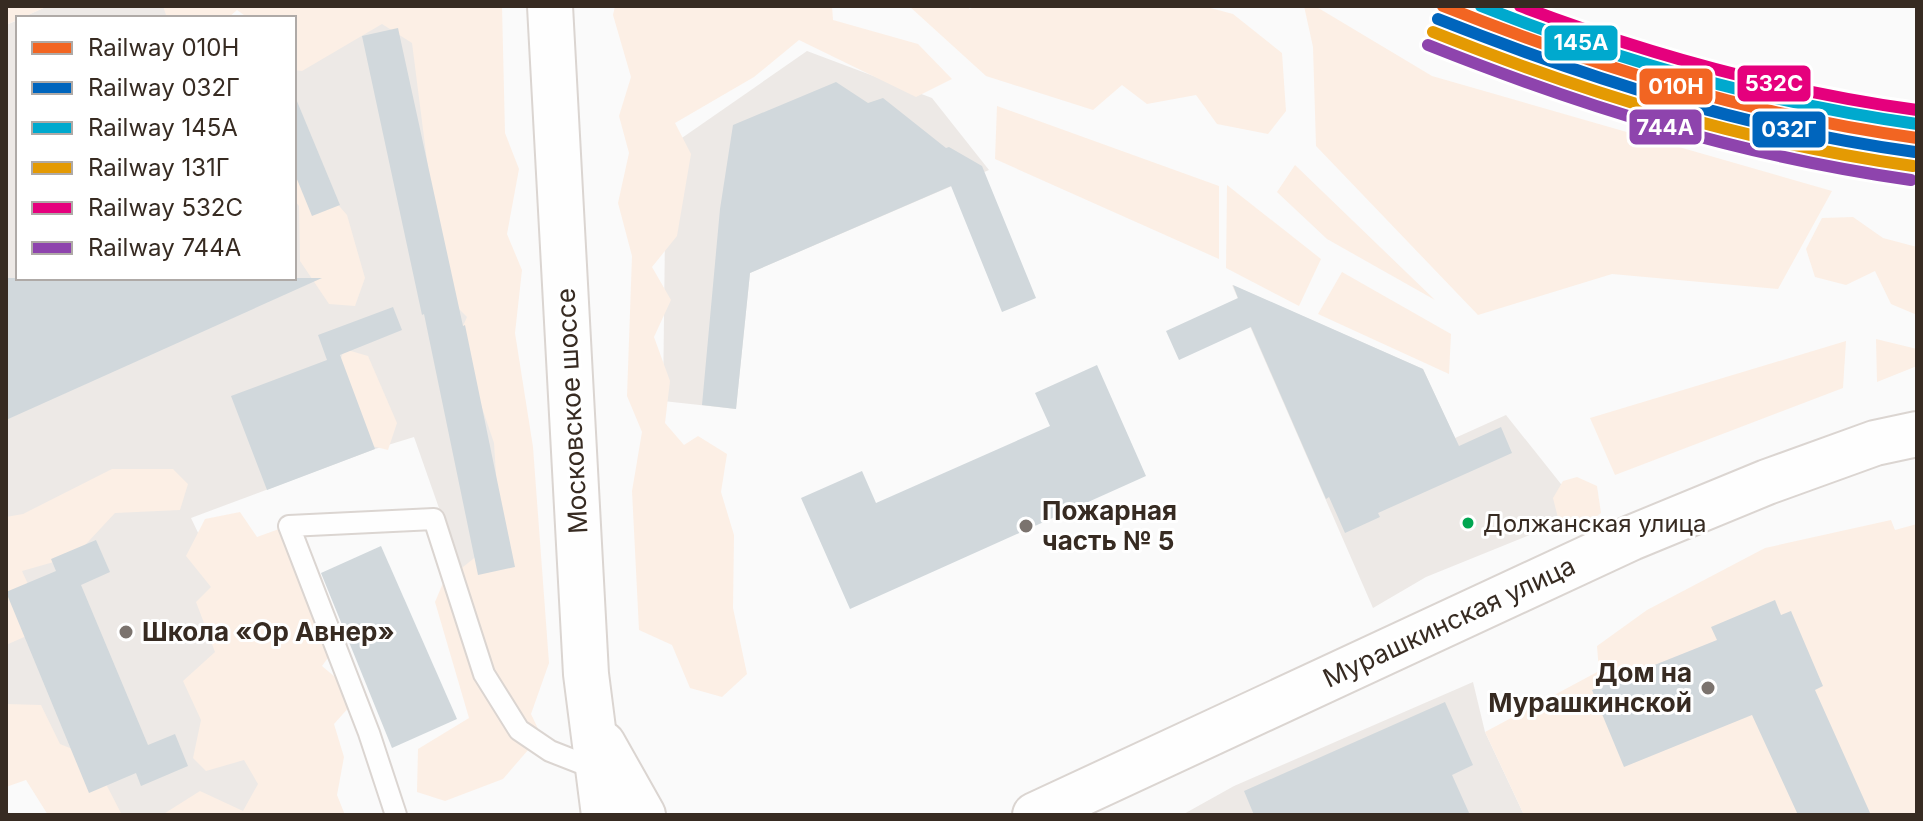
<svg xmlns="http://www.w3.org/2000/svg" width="1923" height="821" font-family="Inter,sans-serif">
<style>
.built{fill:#ede9e6}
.green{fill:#fcefe5}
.building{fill:#d1d8dc}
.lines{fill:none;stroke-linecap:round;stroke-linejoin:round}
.service-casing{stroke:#dbd5d1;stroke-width:24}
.secondary-casing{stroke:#dbd5d1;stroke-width:48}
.service{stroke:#fefefe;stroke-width:20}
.secondary{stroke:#fefefe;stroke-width:44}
.rail-1-casing{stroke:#fff;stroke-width:18}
.rail-2-casing{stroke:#fff;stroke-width:18}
.rail-3-casing{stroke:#fff;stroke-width:18}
.rail-4-casing{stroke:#fff;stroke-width:18}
.rail-5-casing{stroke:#fff;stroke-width:18}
.rail-6-casing{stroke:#fff;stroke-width:18}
.rail-1{stroke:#f26522;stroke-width:12}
.rail-2{stroke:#0065bd;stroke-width:12}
.rail-3{stroke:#00a9ce;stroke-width:12}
.rail-4{stroke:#e49a03;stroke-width:12}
.rail-5{stroke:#e5007d;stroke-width:12}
.rail-6{stroke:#8e44ad;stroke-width:12}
.bus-dot{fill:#00a651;stroke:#fff;stroke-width:3}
.poi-dot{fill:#7b736e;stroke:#fff;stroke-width:3}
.labels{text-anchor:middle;stroke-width:6;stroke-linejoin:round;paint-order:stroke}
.bus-label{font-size:24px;fill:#372b22;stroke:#fff;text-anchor:start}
.street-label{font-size:26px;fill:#372b22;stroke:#fff}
.poi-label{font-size:26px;font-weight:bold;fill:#372b22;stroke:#fff;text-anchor:start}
.line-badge{stroke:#fff;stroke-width:3}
.badge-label{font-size:22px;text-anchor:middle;font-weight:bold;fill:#fff}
</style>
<rect width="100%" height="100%" fill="#fafafa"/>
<g class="built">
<path d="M48 6H201L206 18H21Z"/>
<path d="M415 14 525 577 466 585 414 437 375 449 191 518 329 808 314 815H69L6 738V25L18 20V278H294V18Z"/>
<path d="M807 51 932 98 989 170 750 273 736 409 663 401 666 149Z"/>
<path d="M1232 285 1423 369 1455 438 1506 415 1584 513 1426 577 1373 608Z"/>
<path d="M1473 682 1485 732 1524 815H1182L1234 786Z"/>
</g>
<g class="green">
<path d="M6 6H48L6 25Z"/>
<path d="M163 6H502L505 133 519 169 507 234 522 270 515 333 533 447 549 663 531 714 541 735 503 779 445 801 417 792 418 749 469 718 435 602 443 583 483 551 501 553 494 443 458 337 467 317 444 294 412 43 382 24 302 71 294 70V18H248L237 10 228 18H167Z"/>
<path d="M615 6H832L833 20 918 44 952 79 916 97 799 40 754 77 675 123 691 154 677 236 652 267 671 300 654 337 670 381 665 423 684 445 698 436 727 454 721 492 734 535 733 608 747 674 722 697 690 688 672 645 639 630 632 491 642 432 627 396 632 256 618 203 629 153 619 116 631 77 613 15Z"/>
<path d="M909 6H966L970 9 975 6H1203L1233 14 1282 53 1286 111 1268 134 1217 124 1196 95 1147 104 1122 85 1093 110 986 76Z"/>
<path d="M1304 6H1315L1432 76 1832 191 1778 289 1612 274 1478 315 1316 146 1313 47Z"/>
<path d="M997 106 1219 186V259L995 159Z"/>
<path d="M294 116 327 192 347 215 365 278 355 306 329 304 300 261 299 206 294 200Z"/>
<path d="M1295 165 1435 300 1327 239 1277 192Z"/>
<path d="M1227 185 1321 259 1299 306 1226 268Z"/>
<path d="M1853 217 1883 238 1917 247V315L1891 304 1875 271 1846 285 1815 277 1806 249 1822 218Z"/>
<path d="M1342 272 1451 334 1449 374 1318 314Z"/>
<path d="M1876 339 1917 349V366L1877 382Z"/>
<path d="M1846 341 1843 388 1615 475 1590 418Z"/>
<path d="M344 349 368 356 397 423 388 450 364 444 334 382Z"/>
<path d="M112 469H173L188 484 180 510 115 513 75 556 22 571 38 606 31 634 6 645V517L23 514Z"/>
<path d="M1577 477 1597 486 1601 513 1581 529 1559 522 1553 498 1563 481Z"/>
<path d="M240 512 257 537 279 529 304 544 338 644 322 666 341 682 351 705 334 724 344 757 337 795 345 815H162L200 791 243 811 258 784 244 760 206 771 193 758 201 720 183 681 215 652 196 602 211 587 186 556 205 519Z"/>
<path d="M1891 520 1895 530 1917 524V815H1524L1485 732 1599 671 1597 646 1647 610 1765 548Z"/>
<path d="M6 704 41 705 60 744 92 757 122 815H48L26 780 6 787Z"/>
</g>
<g class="building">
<path d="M398 28 463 326 465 325 515 567 478 575 424 314 422 315 362 36Z"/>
<path d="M836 82 868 103 883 98 946 148 949 147 982 166 1036 298 1002 312 951 186 750 273 736 409 702 405 720 209 733 125Z"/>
<path d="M294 94 340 205 312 216 294 172Z"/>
<path d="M6 278H322L6 420Z"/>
<path d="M1233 285 1423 369 1459 446 1501 427 1512 453 1378 513 1380 517 1345 533 1329 497 1326 499 1251 327 1179 360 1166 331 1238 298Z"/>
<path d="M393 307 402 330 340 355 375 449 267 490 231 396 327 360 318 335Z"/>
<path d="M1097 365 1146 476 850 609 801 498 862 471 876 503 1050 426 1035 393Z"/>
<path d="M96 540 110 572 81 585 148 745 175 734 188 766 141 786 136 773 89 793 6 592 56 571 51 559Z"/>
<path d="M381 546 457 719 392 748 321 573Z"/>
<path d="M1775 600 1781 615 1791 611 1823 686 1815 690 1871 815H1798L1752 715 1624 767 1592 690 1717 640 1711 627Z"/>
<path d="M1445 702 1473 765 1452 775 1470 815H1254L1244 791Z"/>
</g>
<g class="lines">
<g class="service-casing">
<path id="service" d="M396 815 369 733 289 526 434 519 484 674 519 730 550 751 596 769"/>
</g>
<g class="secondary-casing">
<g id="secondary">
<path d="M550 6 586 674 604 815"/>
<path d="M603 744 643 815"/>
<path d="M1035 815 1631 538 1767 482 1875 443 1917 434"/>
</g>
</g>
<use href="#service" class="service"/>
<use href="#secondary" class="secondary"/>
<g class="rail-1-casing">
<path id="rail-1" d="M1443 6C1599 68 1751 115 1917 138"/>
</g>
<g class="rail-2-casing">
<path id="rail-2" d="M1438 19C1595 81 1748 129 1915 152"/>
</g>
<g class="rail-3-casing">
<path id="rail-3" d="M1481 6C1622 62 1766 103 1917 124"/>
</g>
<g class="rail-4-casing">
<path id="rail-4" d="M1433 32C1591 95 1745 142 1913 166"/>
</g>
<g class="rail-5-casing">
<path id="rail-5" d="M1520 6C1649 55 1780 91 1917 110"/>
</g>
<g class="rail-6-casing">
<path id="rail-6" d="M1428 45C1586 108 1742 156 1911 180"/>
</g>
<use href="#rail-1" class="rail-1"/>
<use href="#rail-2" class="rail-2"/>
<use href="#rail-3" class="rail-3"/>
<use href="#rail-4" class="rail-4"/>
<use href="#rail-5" class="rail-5"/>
<use href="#rail-6" class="rail-6"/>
</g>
<circle class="bus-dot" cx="1468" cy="523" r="7"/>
<g class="poi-dot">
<circle cx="1026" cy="526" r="8"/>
<circle cx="126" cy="632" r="8"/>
<circle cx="1708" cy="688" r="8"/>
</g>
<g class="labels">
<g class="bus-label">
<text x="1483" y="532">Должанская улица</text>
</g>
<g class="street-label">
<text transform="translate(572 411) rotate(-93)" y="9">Московское шоссе</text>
<text transform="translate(1449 622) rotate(-25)" y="9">Мурашкинская улица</text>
</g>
<g class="poi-label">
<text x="1042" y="520">Пожарная<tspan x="1042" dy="30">часть № 5</tspan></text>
<text x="142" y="641">Школа «Ор Авнер»</text>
<text x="1692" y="682" text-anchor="end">Дом на<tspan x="1692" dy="30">Мурашкинской</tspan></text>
</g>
</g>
<g class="line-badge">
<rect x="1543" y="24" width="76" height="38" rx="8" fill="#00a9ce"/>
<rect x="1736" y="64" width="76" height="39" rx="8" fill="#e5007d"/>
<rect x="1638" y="67" width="76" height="39" rx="8" fill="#f26522"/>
<rect x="1628" y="108" width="75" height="38" rx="8" fill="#8e44ad"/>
<rect x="1751" y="110" width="76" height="39" rx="8" fill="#0065bd"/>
</g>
<g class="badge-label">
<text x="1581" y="50">145А</text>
<text x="1774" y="91">532С</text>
<text x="1676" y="94">010Н</text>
<text x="1665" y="135">744А</text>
<text x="1789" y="137">032Г</text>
</g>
<rect width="1923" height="821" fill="none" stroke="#372b22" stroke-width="16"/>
<rect x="16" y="16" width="280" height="264" fill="#ffffff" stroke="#afaaa7" stroke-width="2"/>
<rect x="32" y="42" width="40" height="12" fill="#f26522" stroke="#afaaa7" stroke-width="2"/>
<text x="88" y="56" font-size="24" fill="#372b22">Railway 010Н</text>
<rect x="32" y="82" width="40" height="12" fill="#0065bd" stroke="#afaaa7" stroke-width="2"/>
<text x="88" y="96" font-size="24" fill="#372b22">Railway 032Г</text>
<rect x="32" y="122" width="40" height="12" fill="#00a9ce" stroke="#afaaa7" stroke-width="2"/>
<text x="88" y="136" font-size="24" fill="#372b22">Railway 145А</text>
<rect x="32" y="162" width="40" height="12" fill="#e49a03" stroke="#afaaa7" stroke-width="2"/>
<text x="88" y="176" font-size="24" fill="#372b22">Railway 131Г</text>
<rect x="32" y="202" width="40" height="12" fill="#e5007d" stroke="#afaaa7" stroke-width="2"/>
<text x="88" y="216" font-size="24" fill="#372b22">Railway 532С</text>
<rect x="32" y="242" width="40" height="12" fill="#8e44ad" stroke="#afaaa7" stroke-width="2"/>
<text x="88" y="256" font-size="24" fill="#372b22">Railway 744А</text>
</svg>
